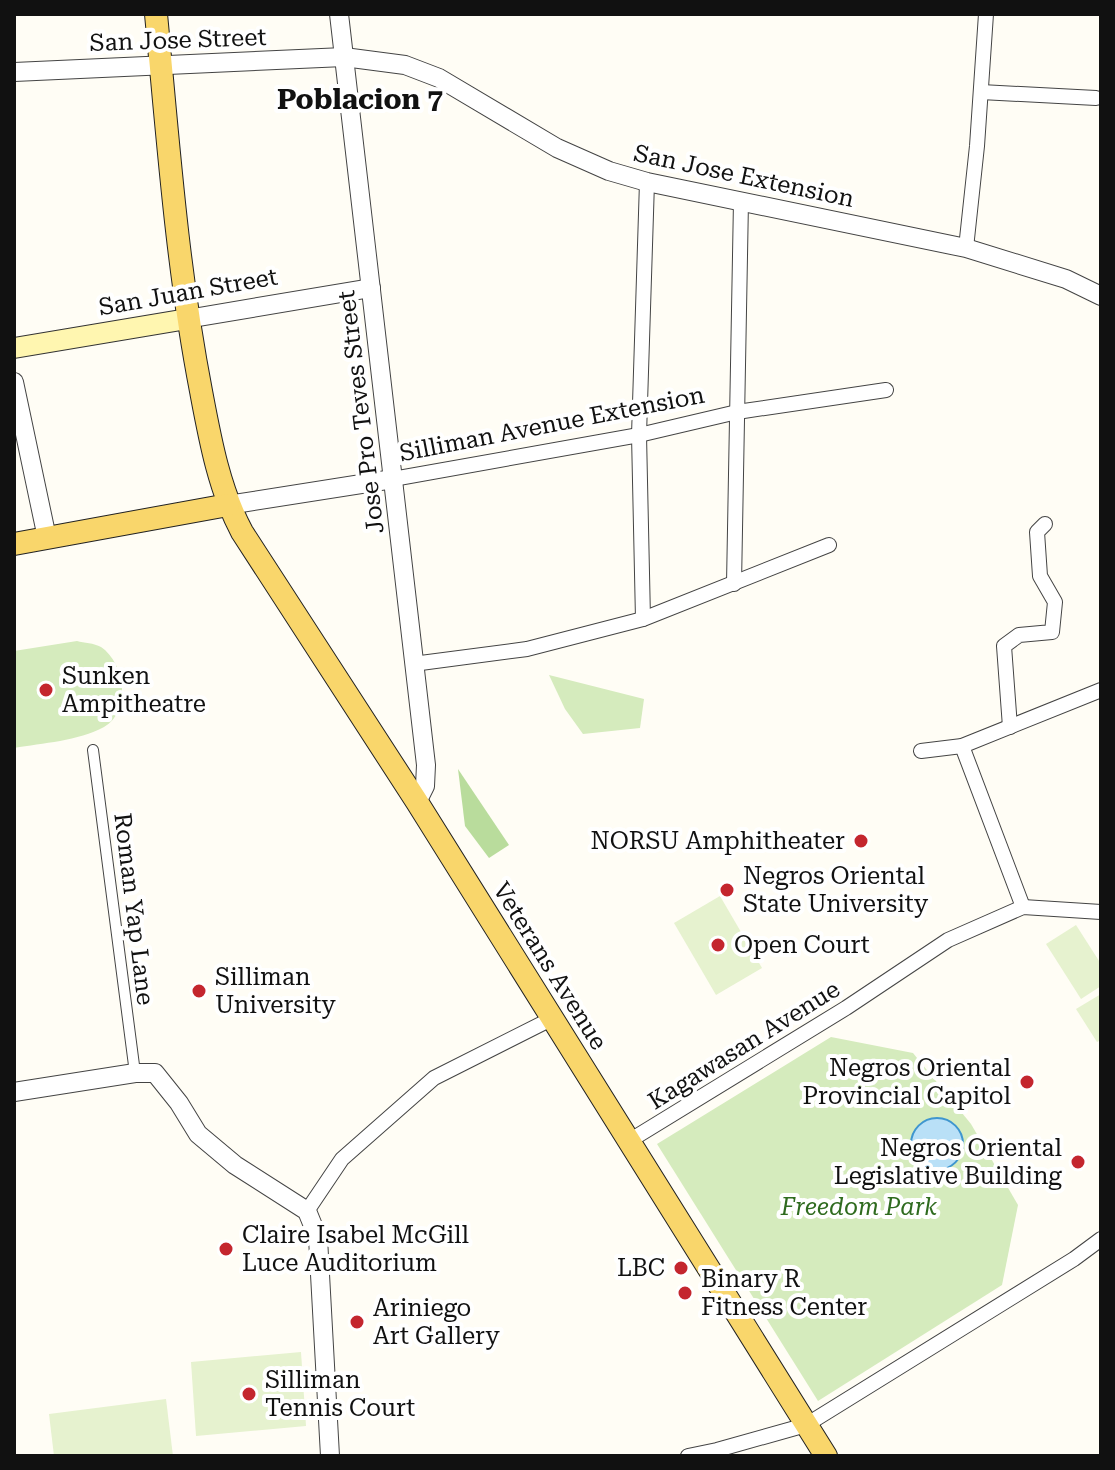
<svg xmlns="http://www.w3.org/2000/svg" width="1115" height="1470" font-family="'Roboto Serif',serif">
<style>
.green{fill:#d5ebbd}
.forest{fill:#b9dc9c}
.pitch{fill:#e6f2cf}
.water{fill:#b9e0f7;stroke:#3f96cf;stroke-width:2}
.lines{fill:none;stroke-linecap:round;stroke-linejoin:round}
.pedestrian-casing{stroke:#444;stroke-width:12}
.minor-casing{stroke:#444;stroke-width:16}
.tertiary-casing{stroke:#444;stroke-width:20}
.secondary-casing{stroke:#333;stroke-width:22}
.primary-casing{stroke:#222;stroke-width:24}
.pedestrian{stroke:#fff;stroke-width:10}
.minor{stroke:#fff;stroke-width:14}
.tertiary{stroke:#fff;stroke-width:18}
.secondary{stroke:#fff6b0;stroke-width:20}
.primary{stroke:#f9d66b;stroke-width:22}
.poi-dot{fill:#c4262e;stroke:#fff;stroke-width:3}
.labels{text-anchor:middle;stroke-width:8;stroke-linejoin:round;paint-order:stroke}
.street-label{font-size:24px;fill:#111;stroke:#fff}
.poi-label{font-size:24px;fill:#111;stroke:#fff;text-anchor:start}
.park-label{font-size:24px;font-style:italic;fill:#2f6b1f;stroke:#fff}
.quarter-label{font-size:28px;font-weight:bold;fill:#111;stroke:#fff}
</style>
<rect width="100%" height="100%" fill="#fffdf5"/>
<g class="green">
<path d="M77 641C84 643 94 643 101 647 125 663 132 711 104 727 78 741 43 743 14 748V651Z"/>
<path d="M549 675 644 699 640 728 583 734 565 709Z"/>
<path d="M831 1037 913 1053 971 1124 1018 1205 1002 1285 818 1401 657 1144Z"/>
</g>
<path class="forest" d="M458 769 509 845 489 858 465 826Z"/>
<g class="pitch">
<path d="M720 896 762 968 716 995 674 923Z"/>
<path d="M1076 925 1101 964V986L1081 999 1046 944Z"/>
<path d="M1101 994V1040L1097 1042 1076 1009Z"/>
<path d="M301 1352 306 1426 196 1436 191 1362Z"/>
<path d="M166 1399 173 1456H54L49 1414Z"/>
</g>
<circle class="water" cx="937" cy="1144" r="26"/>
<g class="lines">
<g class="pedestrian-casing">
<path id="pedestrian" d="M93 750 135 1073"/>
</g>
<g class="minor-casing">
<g id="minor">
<path d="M981 92 1096 98"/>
<path d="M966 248 977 146 986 14"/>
<path d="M393 479 639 435 737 412 886 390"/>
<path d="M734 584 741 201"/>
<path d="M643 619 639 435 647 182"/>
<path d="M413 664 527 649 643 619 829 545"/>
<path d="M1010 727 1004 646 1019 635 1052 632 1055 602 1040 576 1037 532 1045 524"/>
<path d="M962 746 1023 907"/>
<path d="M921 751 962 746 1101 690"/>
<path d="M629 1141 846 1008 948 940 1023 907 1101 912"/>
<path d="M307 1211 342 1159 434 1078 551 1019"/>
<path d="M688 1456 717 1450 806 1425 1074 1259 1101 1239"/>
</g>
</g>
<g class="tertiary-casing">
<g id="tertiary">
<path d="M339 14 426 765 425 786 417 802"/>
<path d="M14 72 344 57 405 65 439 78 557 148 609 171 647 182 966 248 1066 279 1101 296"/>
<path d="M187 319 371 288"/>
<path d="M14 382 47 538"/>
<path d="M228 505 393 479"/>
<path d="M14 1092 135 1073H155L179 1103 198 1134 235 1165 307 1211 318 1238 330 1456"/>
</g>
</g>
<g class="secondary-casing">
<path id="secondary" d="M14 348 187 319"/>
</g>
<g class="primary-casing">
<g id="primary">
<path d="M156 14C168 140 177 267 201 391 210 439 219 489 242 532L417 802 826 1456"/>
<path d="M14 544 228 505"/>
</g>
</g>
<use href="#pedestrian" class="pedestrian"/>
<use href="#minor" class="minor"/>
<use href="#tertiary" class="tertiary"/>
<use href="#secondary" class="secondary"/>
<use href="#primary" class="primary"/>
</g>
<g class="poi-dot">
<circle cx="46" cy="690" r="8"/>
<circle cx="861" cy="841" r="8"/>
<circle cx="727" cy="890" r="8"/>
<circle cx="718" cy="945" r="8"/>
<circle cx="199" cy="991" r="8"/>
<circle cx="1027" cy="1082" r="8"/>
<circle cx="1078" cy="1162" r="8"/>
<circle cx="226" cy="1249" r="8"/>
<circle cx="681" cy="1268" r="8"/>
<circle cx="685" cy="1293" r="8"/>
<circle cx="357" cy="1322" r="8"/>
<circle cx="249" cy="1394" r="8"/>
</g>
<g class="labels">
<g class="street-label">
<text transform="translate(178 40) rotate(-2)" y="8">San Jose Street</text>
<text transform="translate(744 176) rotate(12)" y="8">San Jose Extension</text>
<text transform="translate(188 292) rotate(-10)" y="8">San Juan Street</text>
<text transform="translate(361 412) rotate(-97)" y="8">Jose Pro Teves Street</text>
<text transform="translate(552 424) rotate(-11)" y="8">Silliman Avenue Extension</text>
<text transform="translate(134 909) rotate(83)" y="8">Roman Yap Lane</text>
<text transform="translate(550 966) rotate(58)" y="8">Veterans Avenue</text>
<text transform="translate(744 1045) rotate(-32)" y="8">Kagawasan Avenue</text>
</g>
<g class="poi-label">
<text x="62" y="684">Sunken<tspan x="62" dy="28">Ampitheatre</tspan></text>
<text x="845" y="849" text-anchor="end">NORSU Amphitheater</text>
<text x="743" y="884">Negros Oriental<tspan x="743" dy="28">State University</tspan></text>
<text x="734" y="953">Open Court</text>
<text x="215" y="985">Silliman<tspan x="215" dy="28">University</tspan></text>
<text x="1011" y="1076" text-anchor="end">Negros Oriental<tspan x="1011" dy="28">Provincial Capitol</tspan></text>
<text x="1062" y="1156" text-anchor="end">Negros Oriental<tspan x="1062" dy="28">Legislative Building</tspan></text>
<text x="242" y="1243">Claire Isabel McGill<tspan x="242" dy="28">Luce Auditorium</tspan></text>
<text x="665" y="1276" text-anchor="end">LBC</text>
<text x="701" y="1287">Binary R<tspan x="701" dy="28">Fitness Center</tspan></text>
<text x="373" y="1316">Ariniego<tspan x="373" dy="28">Art Gallery</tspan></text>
<text x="265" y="1388">Silliman<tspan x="265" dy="28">Tennis Court</tspan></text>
</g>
<g class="park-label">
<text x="859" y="1215">Freedom Park</text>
</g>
<g class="quarter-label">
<text x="360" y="109">Poblacion 7</text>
</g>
</g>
<rect width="1115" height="1470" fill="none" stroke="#111111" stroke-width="32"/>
</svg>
